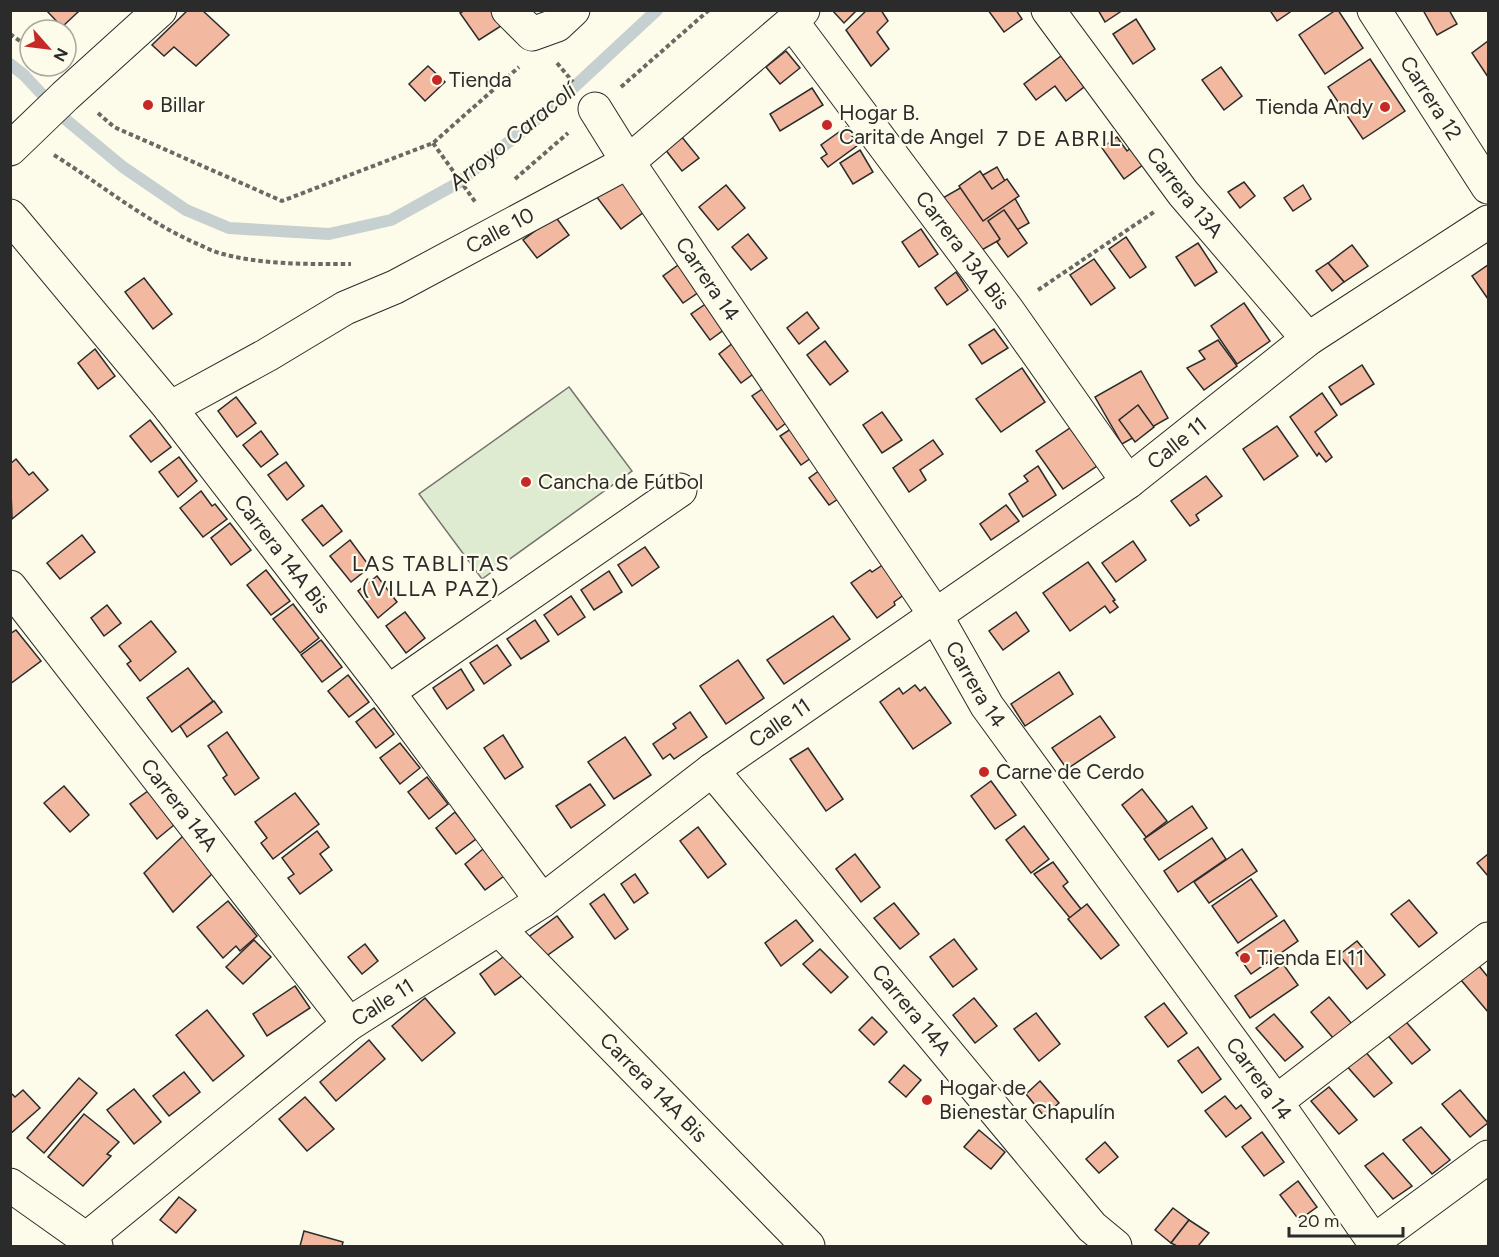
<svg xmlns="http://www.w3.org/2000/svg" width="1499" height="1257" font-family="Figtree,sans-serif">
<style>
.green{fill:#deebd1;stroke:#74746e;stroke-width:1.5}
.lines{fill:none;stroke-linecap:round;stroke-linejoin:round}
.stream{stroke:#c7d0d0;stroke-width:12}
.building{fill:#f2b8a0;stroke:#2b2b2b;stroke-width:1.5}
.street-casing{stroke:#2b2b2b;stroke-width:35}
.secondary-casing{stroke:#2b2b2b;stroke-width:35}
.path{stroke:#6a6964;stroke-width:4;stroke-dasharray:4.5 3;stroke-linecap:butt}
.street{stroke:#fdfbea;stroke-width:33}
.secondary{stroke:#fdfbea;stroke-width:33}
.poi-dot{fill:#c62828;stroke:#fdfbea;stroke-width:2}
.labels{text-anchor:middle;stroke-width:4.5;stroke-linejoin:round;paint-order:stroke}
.poi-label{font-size:21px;fill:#2b2b2b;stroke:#fdfbea;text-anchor:start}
.street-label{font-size:21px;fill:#2b2b2b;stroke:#fdfbea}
.water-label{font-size:22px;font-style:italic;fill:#2b2b2b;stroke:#fdfbea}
.neighbourhood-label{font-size:22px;letter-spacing:1.5px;fill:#2b2b2b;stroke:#fdfbea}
</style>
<rect width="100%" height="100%" fill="#fdfbea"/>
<path class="green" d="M569 387 632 471 482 579 419 494Z"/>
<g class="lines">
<path class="stream" d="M10 64 24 75 64 118 123 167 186 210 229 228 329 234 391 220 458 183 559 101 657 10"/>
</g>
<g class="building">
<path d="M46 10H76L78 12 62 27Z"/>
<path d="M188 10H202L229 35 196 66 174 47 164 56 152 45Z"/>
<path d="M465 10H491L501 26 479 40 460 13Z"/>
<path d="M832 10H857L844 23Z"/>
<path d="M867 10H881L888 21 877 32 889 49 871 66 846 30Z"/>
<path d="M988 10H1016L1022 19 1004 32Z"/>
<path d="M1098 10H1123L1105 22Z"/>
<path d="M1274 10H1293L1277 21 1271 12Z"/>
<path d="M1336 10H1338L1363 48 1325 74 1299 35Z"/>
<path d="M1423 10H1449L1457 24 1437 35Z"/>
<path d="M1136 19 1155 49 1133 64 1113 34Z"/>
<path d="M1488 41V77L1472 53Z"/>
<path d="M786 51 800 68 780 84 766 67Z"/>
<path d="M1061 56 1084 87 1066 101 1055 86 1036 100 1024 84Z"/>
<path d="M1370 59 1405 111 1363 139 1328 87Z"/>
<path d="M428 66 445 82 425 101 409 84Z"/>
<path d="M1221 67 1242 96 1224 110 1202 80Z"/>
<path d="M812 88 823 105 780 131 770 114Z"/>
<path d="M846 127 858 145 828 167 821 158 827 154 821 145Z"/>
<path d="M677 131 699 158 682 171 661 144Z"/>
<path d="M1117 137 1127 151 1132 147 1144 164 1124 179 1102 148Z"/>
<path d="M860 150 873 172 853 184 840 163Z"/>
<path d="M997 167 1029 223 973 255 941 199Z"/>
<path d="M980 171 992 189 1007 179 1019 196 983 221 959 186Z"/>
<path d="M620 179 644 212 621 229 596 196Z"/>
<path d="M1244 182 1255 196 1240 208 1228 192Z"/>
<path d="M726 185 745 208 718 230 699 207Z"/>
<path d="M1303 185 1311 199 1293 211 1284 198Z"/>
<path d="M1004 210 1027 243 1008 257 997 242 1000 239 988 221Z"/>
<path d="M555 216 569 235 537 258 523 240Z"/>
<path d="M921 229 938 254 919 267 902 242Z"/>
<path d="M748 234 767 258 751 270 732 247Z"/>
<path d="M1126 237 1146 267 1130 278 1109 249Z"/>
<path d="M1198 243 1217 272 1195 286 1176 257Z"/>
<path d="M1352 245 1368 266 1344 282 1328 263Z"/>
<path d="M1094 259 1115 288 1091 305 1070 275Z"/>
<path d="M681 263 702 290 683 303 663 276Z"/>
<path d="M1328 263 1344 282 1332 291 1316 271Z"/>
<path d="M1488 265V299L1472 276Z"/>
<path d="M956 272 968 290 947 305 935 288Z"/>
<path d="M144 278 172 314 153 329 125 292Z"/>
<path d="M710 301 729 326 710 340 691 314Z"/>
<path d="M1244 303 1270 341 1237 364 1211 326Z"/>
<path d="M807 312 819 328 799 344 787 328Z"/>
<path d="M994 329 1008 348 982 364 969 345Z"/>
<path d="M738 339 760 369 741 383 719 354Z"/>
<path d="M1218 340 1237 366 1204 390 1187 368 1205 359 1199 351Z"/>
<path d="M825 341 848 371 830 385 807 355Z"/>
<path d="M95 349 115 376 98 389 78 363Z"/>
<path d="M1362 365 1374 384 1341 405 1329 387Z"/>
<path d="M1022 368 1045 402 1001 432 976 399Z"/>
<path d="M1141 371 1168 418 1122 444 1095 397Z"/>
<path d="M771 383 795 416 777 430 752 396Z"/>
<path d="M1322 393 1337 415 1315 432 1332 457 1326 462 1319 453 1317 456 1290 417Z"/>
<path d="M236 397 256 423 237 437 218 411Z"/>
<path d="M1138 405 1154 427 1135 442 1119 420Z"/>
<path d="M882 412 902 440 882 453 863 425Z"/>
<path d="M150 420 171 447 151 462 130 436Z"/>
<path d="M800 423 821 451 801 465 780 436Z"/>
<path d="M1277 426 1298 456 1264 480 1243 449Z"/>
<path d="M1070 428 1097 466 1063 489 1036 451Z"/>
<path d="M261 431 278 454 261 467 243 445Z"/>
<path d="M933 440 943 454 920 470 926 480 909 492 893 468Z"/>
<path d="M179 457 197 481 178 497 159 472Z"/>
<path d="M16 459 29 475 33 472 48 490 12 519 10 464Z"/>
<path d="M286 462 304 486 287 500 268 475Z"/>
<path d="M830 463 850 491 829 505 809 478Z"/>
<path d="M1038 466 1056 495 1023 517 1009 494 1028 481 1024 476Z"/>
<path d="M1206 476 1222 496 1196 515 1199 520 1190 526 1171 501Z"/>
<path d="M201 491 212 506 215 504 227 519 203 537 180 508Z"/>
<path d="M322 505 342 531 323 546 302 520Z"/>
<path d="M1006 505 1019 521 991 540 980 524Z"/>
<path d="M230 523 251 550 231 565 211 538Z"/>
<path d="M82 535 95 552 60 579 47 563Z"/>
<path d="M350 540 370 567 351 582 330 556Z"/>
<path d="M1133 541 1146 560 1116 582 1102 563Z"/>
<path d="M645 547 659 567 632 586 618 565Z"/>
<path d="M890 560 912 589 894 602 895 605 877 618 851 583 870 570 872 572Z"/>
<path d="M1088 562 1115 600 1113 601 1118 607 1110 613 1105 606 1070 631 1043 593Z"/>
<path d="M266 570 290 601 271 615 247 585Z"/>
<path d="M609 571 622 592 594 610 581 590Z"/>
<path d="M377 576 397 602 378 618 358 591Z"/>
<path d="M571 596 585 617 558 635 544 615Z"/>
<path d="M293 604 319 638 300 653 273 619Z"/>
<path d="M107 605 121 623 104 636 91 618Z"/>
<path d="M405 612 425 638 406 653 386 626Z"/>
<path d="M1016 612 1029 631 1003 650 989 631Z"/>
<path d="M833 616 850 639 784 684 767 660Z"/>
<path d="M535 620 549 641 521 659 507 639Z"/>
<path d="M151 621 176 652 140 681 127 664 131 661 119 646Z"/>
<path d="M16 630 41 661 10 684V634Z"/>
<path d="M321 640 342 667 322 682 301 655Z"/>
<path d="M497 645 511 665 484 684 470 663Z"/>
<path d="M738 660 764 698 726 724 700 686Z"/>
<path d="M188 668 213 701 172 732 147 698Z"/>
<path d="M461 669 474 690 447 709 433 688Z"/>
<path d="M1059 672 1073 694 1025 726 1011 704Z"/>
<path d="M348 675 369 702 349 717 328 691Z"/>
<path d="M915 685 920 691 925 687 951 723 913 749 880 702 899 688 903 694Z"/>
<path d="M214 701 222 712 187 737 180 726Z"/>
<path d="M374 708 394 734 376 748 356 722Z"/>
<path d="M690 712 707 737 674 759 670 754 663 759 653 744 676 728 673 724Z"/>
<path d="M1100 716 1115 737 1067 769 1052 748Z"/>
<path d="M227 732 259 778 235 795 223 778 227 775 208 746Z"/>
<path d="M503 735 523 767 505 779 484 748Z"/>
<path d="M625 737 651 775 614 799 588 762Z"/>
<path d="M400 743 420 768 400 784 380 758Z"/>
<path d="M808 748 843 799 826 811 790 759Z"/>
<path d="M427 777 448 804 429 819 408 792Z"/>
<path d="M991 781 1016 815 995 829 971 796Z"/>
<path d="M590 784 605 805 571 828 556 806Z"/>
<path d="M64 786 89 815 70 832 44 803Z"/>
<path d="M1142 789 1167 821 1146 837 1122 805Z"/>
<path d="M148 791 174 825 157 839 130 804Z"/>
<path d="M295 793 319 824 273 859 261 843 267 838 255 822Z"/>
<path d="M1192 806 1207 828 1159 860 1144 839Z"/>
<path d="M455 812 476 839 456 854 436 828Z"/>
<path d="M1024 826 1049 859 1031 873 1006 840Z"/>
<path d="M698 827 726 864 708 878 680 841Z"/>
<path d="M317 831 329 847 320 854 332 870 300 894 288 878 294 874 282 858Z"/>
<path d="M183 836 212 874 173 912 144 873Z"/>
<path d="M1212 838 1226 859 1178 892 1164 871Z"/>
<path d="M483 849 504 876 485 890 465 864Z"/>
<path d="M1242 849 1257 871 1209 903 1194 882Z"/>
<path d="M855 854 880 887 861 902 836 869Z"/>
<path d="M1488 854V876L1477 863Z"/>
<path d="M1053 862 1068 882 1063 886 1081 909 1070 918 1034 874Z"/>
<path d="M635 874 648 893 634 903 621 884Z"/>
<path d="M1251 879 1277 916 1238 943 1212 906Z"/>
<path d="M604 894 628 929 615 939 590 904Z"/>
<path d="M1409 900 1437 933 1419 947 1391 914Z"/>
<path d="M228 901 257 936 240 951 236 946 223 958 197 927Z"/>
<path d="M894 903 919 934 900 949 874 918Z"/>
<path d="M1087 904 1119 945 1101 959 1068 919Z"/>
<path d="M557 916 573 937 538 962 523 941Z"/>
<path d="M796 920 813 941 781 966 765 943Z"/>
<path d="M1284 920 1298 941 1251 974 1236 953Z"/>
<path d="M954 939 977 969 953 987 930 957Z"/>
<path d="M254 940 271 957 243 984 226 967Z"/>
<path d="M1357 941 1385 975 1367 989 1339 955Z"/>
<path d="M365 944 378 961 362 974 348 957Z"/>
<path d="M514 949 530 970 495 995 480 974Z"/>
<path d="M820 949 848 977 831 993 803 964Z"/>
<path d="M1283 964 1298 985 1250 1018 1235 996Z"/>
<path d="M1479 966 1488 977V1012L1461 980Z"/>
<path d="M295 986 310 1008 267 1036 253 1014Z"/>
<path d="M1329 997 1358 1031 1339 1045 1311 1012Z"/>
<path d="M425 998 455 1033 422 1061 392 1026Z"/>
<path d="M974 998 997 1026 975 1043 953 1015Z"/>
<path d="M1164 1003 1187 1033 1168 1047 1145 1017Z"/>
<path d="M207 1010 244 1056 213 1081 176 1035Z"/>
<path d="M1036 1013 1060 1044 1039 1061 1014 1029Z"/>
<path d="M1274 1014 1303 1047 1285 1061 1256 1028Z"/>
<path d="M872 1017 887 1032 874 1045 859 1030Z"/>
<path d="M1402 1017 1430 1050 1412 1064 1384 1031Z"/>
<path d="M369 1040 385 1059 336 1101 320 1082Z"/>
<path d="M1198 1047 1221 1079 1202 1093 1178 1061Z"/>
<path d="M1364 1050 1392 1083 1374 1097 1345 1064Z"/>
<path d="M904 1065 921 1080 906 1097 889 1082Z"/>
<path d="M184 1072 200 1092 169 1116 153 1096Z"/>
<path d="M79 1078 97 1093 44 1153 27 1138Z"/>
<path d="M1040 1081 1059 1103 1044 1116 1026 1094Z"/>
<path d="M1329 1087 1357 1120 1339 1134 1311 1101Z"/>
<path d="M134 1089 161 1122 134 1144 107 1110Z"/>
<path d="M23 1090 40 1108 10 1134V1092L15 1097Z"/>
<path d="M1460 1090 1488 1123 1470 1137 1442 1104Z"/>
<path d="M1225 1096 1236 1109 1241 1105 1251 1118 1226 1137 1205 1111Z"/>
<path d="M305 1097 334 1129 307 1151 279 1119Z"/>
<path d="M84 1114 119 1142 107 1154 111 1156 83 1186 48 1157Z"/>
<path d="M1421 1127 1450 1160 1432 1174 1403 1140Z"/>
<path d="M979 1130 1005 1152 991 1169 964 1147Z"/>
<path d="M1262 1132 1284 1162 1264 1176 1242 1147Z"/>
<path d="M1105 1142 1118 1157 1099 1173 1086 1159Z"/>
<path d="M1383 1153 1412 1186 1393 1199 1365 1166Z"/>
<path d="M1298 1181 1317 1207 1299 1220 1280 1195Z"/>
<path d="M179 1197 196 1210 176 1233 160 1220Z"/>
<path d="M1173 1208 1189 1220 1171 1243 1155 1230Z"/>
<path d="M1189 1220 1209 1233 1198 1246H1177L1171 1243Z"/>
<path d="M304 1231 343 1242 342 1246H300Z"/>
</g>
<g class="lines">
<g class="street-casing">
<g id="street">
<path d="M508 10 532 34 557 25 573 10"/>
<path id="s1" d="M1048 10 1183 193 1308 339"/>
<path id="s2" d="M1374 10 1488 187"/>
<path id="s3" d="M792 22 1008 311 1128 482"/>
<path id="s4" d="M595 109 628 162 936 616 987 706 1276 1102 1377 1246"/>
<path id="s5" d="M10 216 170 408 388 692 542 901"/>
<path id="s6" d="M170 408 267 355 345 308 395 287 628 162 792 22 803 10"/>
<path id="s7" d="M10 587 349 1024"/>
<path d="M388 692 680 490"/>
<path id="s8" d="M712 770 1092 1227 1115 1246"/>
<path id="s9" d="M500 930 808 1246"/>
<path d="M1276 1102 1488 939"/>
<path d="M10 1185 96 1246"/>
<path id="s10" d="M85 1240 349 1024 542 901 712 770 1128 482 1308 339 1488 222"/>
<path d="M1374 1241 1488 1157"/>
</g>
</g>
<g class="secondary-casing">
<path id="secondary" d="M10 149 65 96 160 10"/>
</g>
<g class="path">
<path d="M10 34 30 48"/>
<path d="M557 63 573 82"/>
<path d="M621 87 709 10"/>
<path d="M98 113 114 127 282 201 433 143 519 67"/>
<path d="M433 143 476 203"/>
<path d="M54 155C100 184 143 219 193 242 203 246 213 252 223 254 264 265 308 264 351 264"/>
<path d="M515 179 568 133"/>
<path d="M1038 290 1154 212"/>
</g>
<use href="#street" class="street"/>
<use href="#secondary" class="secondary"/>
</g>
<g class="poi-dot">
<circle cx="437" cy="80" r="6"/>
<circle cx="148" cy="105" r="6"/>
<circle cx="1385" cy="107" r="6"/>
<circle cx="827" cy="125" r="6"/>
<circle cx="526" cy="482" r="6"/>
<circle cx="984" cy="772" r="6"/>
<circle cx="1245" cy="958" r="6"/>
<circle cx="927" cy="1100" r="6"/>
</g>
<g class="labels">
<g class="poi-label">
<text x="449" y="87">Tienda</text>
<text x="160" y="112">Billar</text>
<text x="1373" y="114" text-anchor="end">Tienda Andy</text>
<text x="839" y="120">Hogar B.<tspan x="839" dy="24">Carita de Angel</tspan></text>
<text x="538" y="489">Cancha de Fútbol</text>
<text x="996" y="779">Carne de Cerdo</text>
<text x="1257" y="965">Tienda El 11</text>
<text x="939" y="1095">Hogar de<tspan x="939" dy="24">Bienestar Chapulín</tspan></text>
</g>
<g class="street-label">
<text dy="7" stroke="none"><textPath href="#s2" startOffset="105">Carrera 12</textPath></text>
<text dy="7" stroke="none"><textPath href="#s1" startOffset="228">Carrera 13A</textPath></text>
<text dy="7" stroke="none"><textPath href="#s6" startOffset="375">Calle 10</textPath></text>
<text dy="7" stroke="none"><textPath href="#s3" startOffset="285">Carrera 13A Bis</textPath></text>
<text dy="7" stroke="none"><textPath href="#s4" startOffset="204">Carrera 14</textPath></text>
<text dy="7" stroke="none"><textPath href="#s10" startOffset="1353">Calle 11</textPath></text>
<text dy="7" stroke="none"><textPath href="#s5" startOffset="434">Carrera 14A Bis</textPath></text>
<text dy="7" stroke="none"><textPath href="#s4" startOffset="690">Carrera 14</textPath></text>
<text dy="7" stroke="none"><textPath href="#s10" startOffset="867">Calle 11</textPath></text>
<text dy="7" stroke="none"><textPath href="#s7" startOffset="276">Carrera 14A</textPath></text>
<text dy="7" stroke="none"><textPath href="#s10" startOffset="381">Calle 11</textPath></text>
<text dy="7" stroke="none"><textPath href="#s8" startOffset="312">Carrera 14A</textPath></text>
<text dy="7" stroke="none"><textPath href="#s4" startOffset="1176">Carrera 14</textPath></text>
<text dy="7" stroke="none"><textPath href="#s9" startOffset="220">Carrera 14A Bis</textPath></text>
</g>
<g class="water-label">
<text transform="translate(512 136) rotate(-39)" y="8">Arroyo Caracolí</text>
</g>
<g class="neighbourhood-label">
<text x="1059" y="146">7 DE ABRIL</text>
<text x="431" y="571">LAS TABLITAS<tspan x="431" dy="25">(VILLA PAZ)</tspan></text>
</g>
</g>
<rect width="1499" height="1257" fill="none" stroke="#2b2b2b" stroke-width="24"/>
<g transform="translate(48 48) rotate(118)"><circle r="28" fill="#fdfbea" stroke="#a9a89e" stroke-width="1.5"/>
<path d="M0-4.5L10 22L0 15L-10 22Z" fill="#c62828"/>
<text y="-9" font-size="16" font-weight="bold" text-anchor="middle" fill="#2b2b2b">N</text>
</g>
<path d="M1289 1227v9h114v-9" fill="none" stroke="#2b2b2b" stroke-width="3"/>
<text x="1298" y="1227" font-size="18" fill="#2b2b2b" stroke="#fdfbea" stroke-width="4.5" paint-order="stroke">20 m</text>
</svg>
